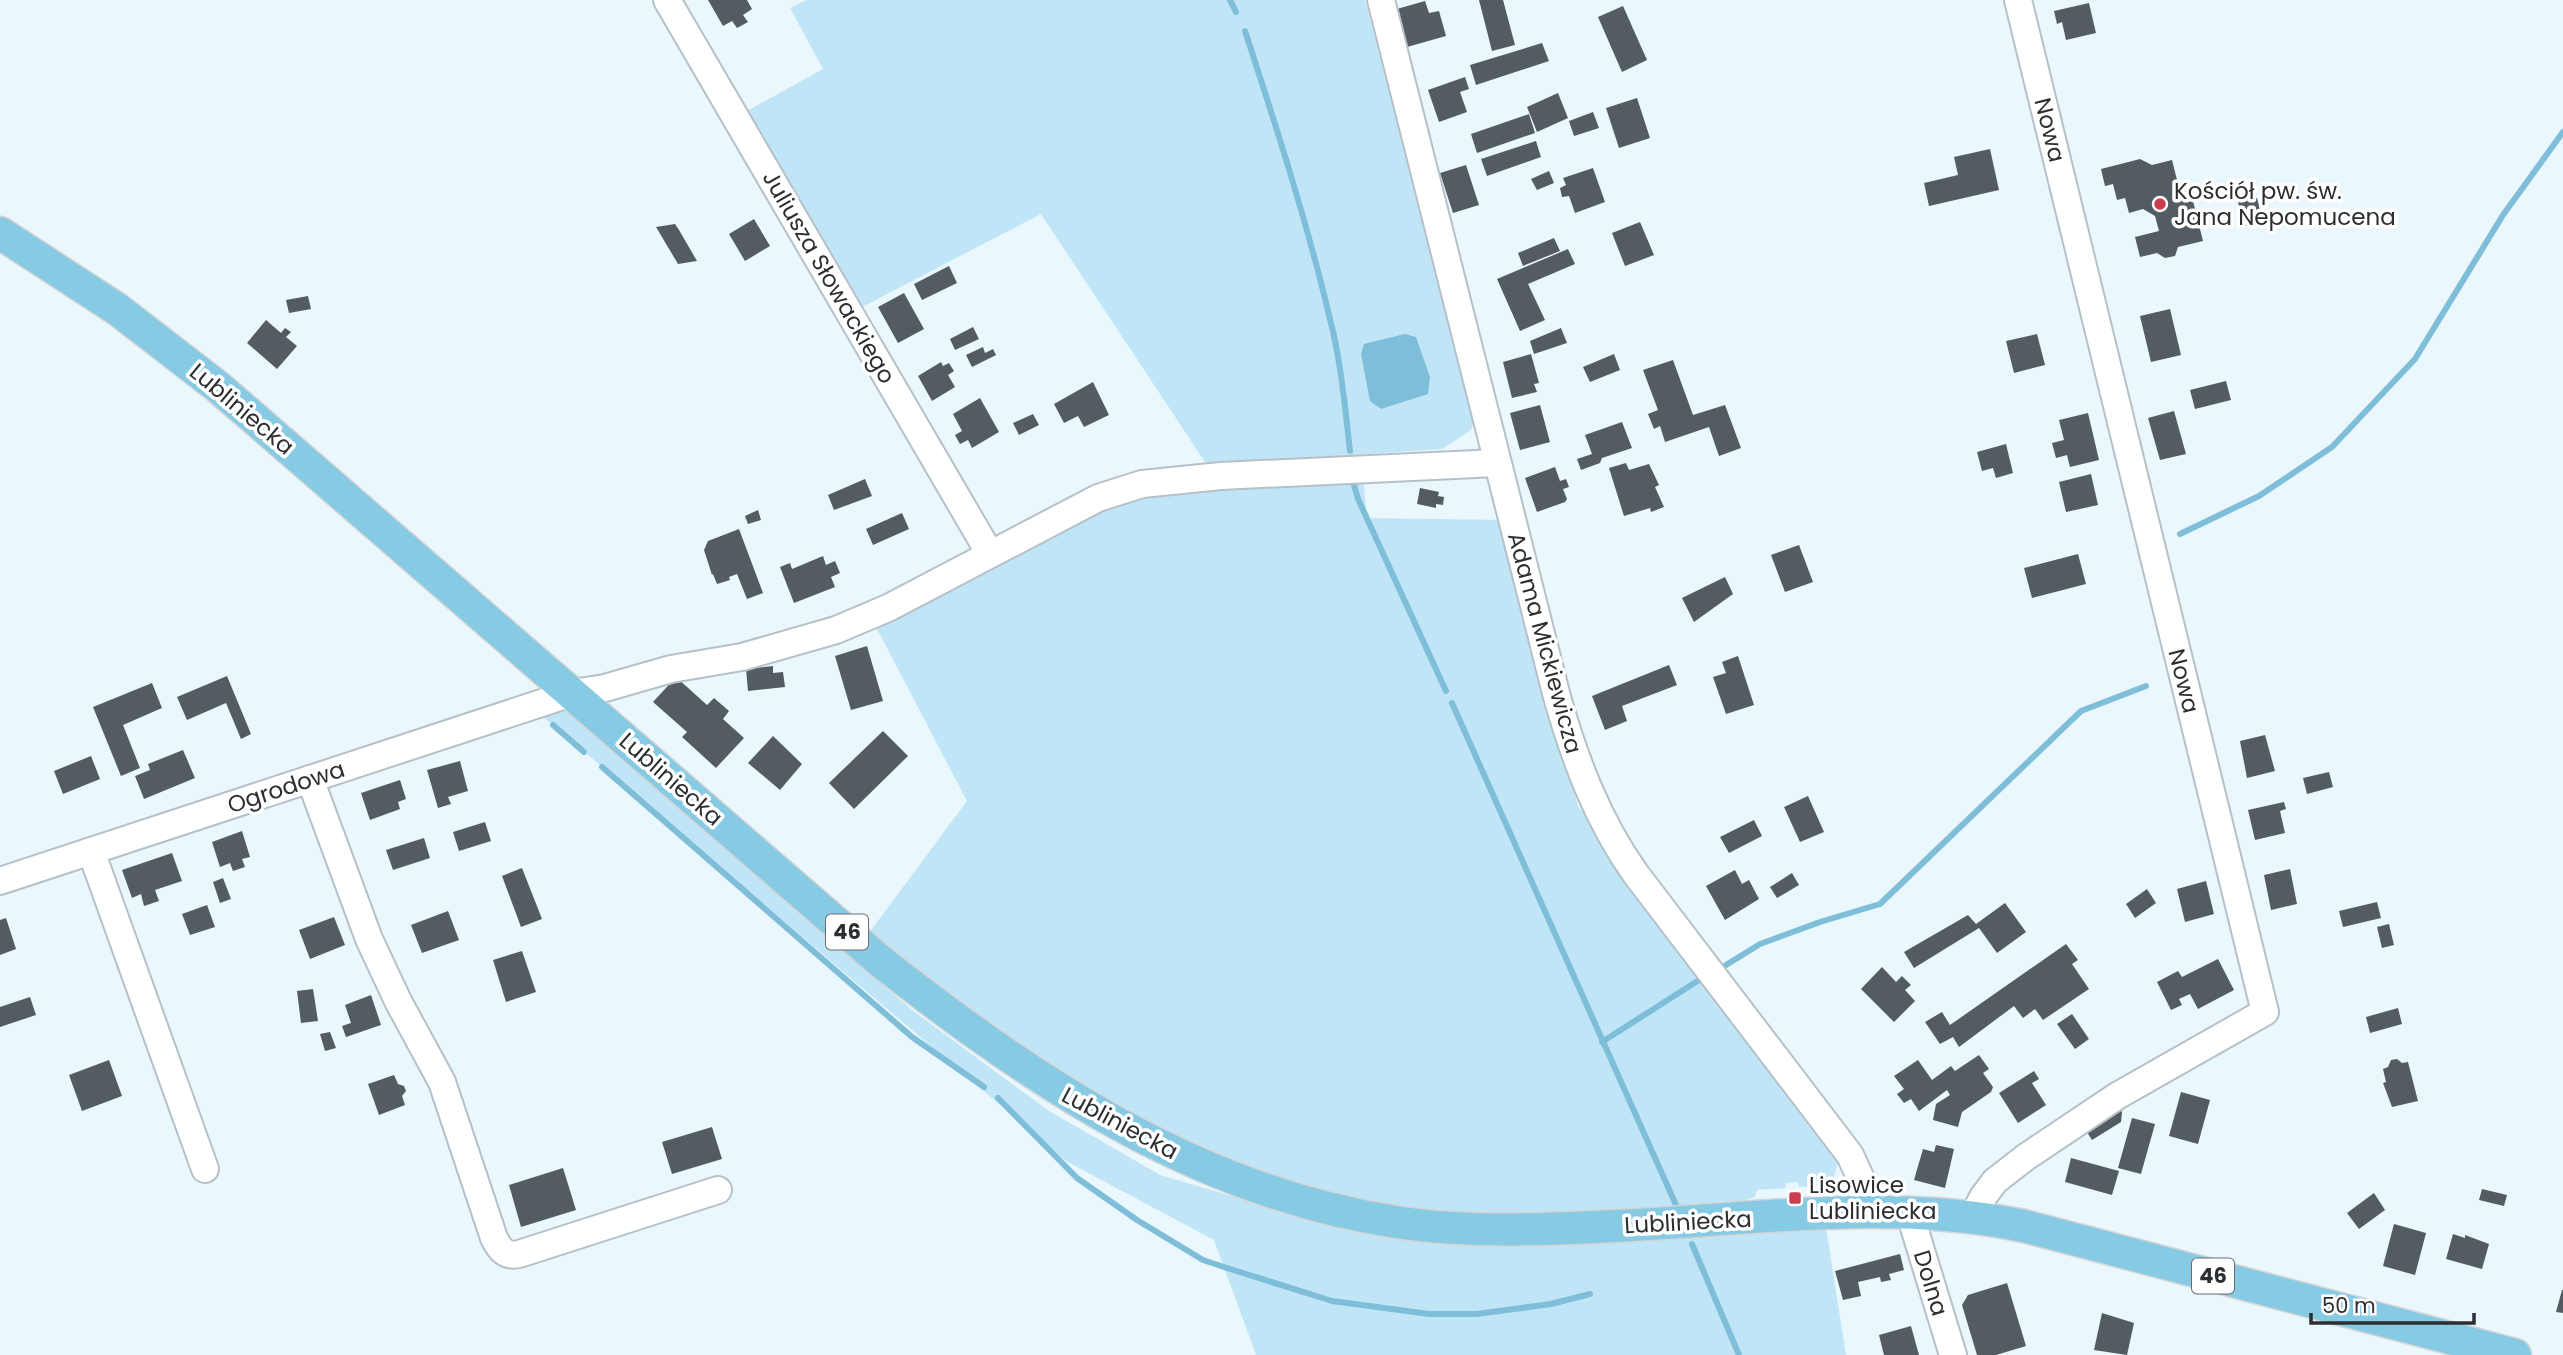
<svg xmlns="http://www.w3.org/2000/svg" width="2563" height="1355" font-family="Poppins,sans-serif">
<style>
.green{fill:#c0e5f6}
.water{fill:#7fbed9}
.lines{fill:none;stroke-linecap:round;stroke-linejoin:round}
.stream{stroke:#7fbed9;stroke-width:6}
.building{fill:#525c61}
.minor-casing{stroke:#b5c1c7;stroke-width:30}
.major-casing{stroke:#d5d5d6;stroke-width:35}
.minor{stroke:#fff;stroke-width:26}
.major{stroke:#86cae3;stroke-width:32}
.poi-dot{fill:#cd3d50;stroke:#fff;stroke-width:2.5}
.labels{text-anchor:middle;stroke-width:7;stroke-linejoin:round;paint-order:stroke}
.shield{fill:#fff;stroke:#6b6d70;stroke-width:2}
.shield-label{font-size:21px;font-weight:bold;fill:#2b2f32}
.street-label{font-size:23px;fill:#2b2f32;stroke:#fff}
.poi-label{font-size:23px;fill:#2b2f32;stroke:#fff;text-anchor:start}
</style>
<rect width="100%" height="100%" fill="#eaf7fc"/>
<g class="green">
<path d="M806 0H1365L1475 419 1471 430 1442 449 1207 465 1041 214 862 307 747 111 823 69 790 8Z"/>
<path d="M1363 478 1367 518 1502 520 1578 806 1838 1161 1832 1185 1799 1187 1798 1182 1786 1183V1188L1757 1190 1755 1197 1718 1208 1687 1211 1416 1216 1291 1186 1179 1142 1040 1060 869 933 967 801 875 625 1132 494Z"/>
<path d="M559 708 571 710 912 1010 1049 1111 1160 1175 1358 1233 1469 1242 1826 1228 1846 1355H1256L1214 1240 1066 1161 540 714Z"/>
</g>
<path class="water" d="M1405 334 1416 337 1430 377 1428 394 1381 409 1370 401 1361 354 1364 344Z"/>
<g class="lines">
<g class="stream">
<path d="M1230 0 1236 12"/>
<path d="M1245 31C1276 126 1307 222 1330 319 1341 362 1345 407 1350 451"/>
<path d="M1353 481 1358 499 1446 691"/>
<path d="M2180 534 2259 496 2332 447 2415 359 2503 215 2563 132"/>
<path d="M1452 703 1676 1205"/>
<path d="M553 725 584 752"/>
<path d="M602 767 912 1037 984 1087"/>
<path d="M1726 965 1760 944 1820 922 1880 904 2081 711 2146 686"/>
<path d="M1602 1042 1699 980"/>
<path d="M998 1098 1077 1178 1137 1220 1203 1260 1227 1268 1332 1301 1429 1314H1477L1551 1304 1590 1294"/>
<path d="M1692 1244 1739 1355"/>
</g>
</g>
<g class="building">
<path d="M708 0H747L752 9 743 15 748 22 737 28 732 21 723 26Z"/>
<path d="M1479 0H1503L1515 45 1492 51Z"/>
<path d="M1425 1 1429 13 1439 11 1446 36 1407 47 1397 9Z"/>
<path d="M2089 3 2096 33 2066 40 2062 22 2057 24 2054 11Z"/>
<path d="M1623 6 1647 60 1622 72 1598 17Z"/>
<path d="M1542 43 1549 61 1476 85 1470 65Z"/>
<path d="M1465 77 1469 89 1460 92 1467 112 1439 122 1428 90Z"/>
<path d="M1558 93 1568 118 1537 132 1527 107Z"/>
<path d="M1637 98 1650 138 1619 148 1606 108Z"/>
<path d="M1593 112 1599 128 1574 136 1569 121Z"/>
<path d="M1529 114 1535 133 1477 153 1471 134Z"/>
<path d="M1536 141 1541 157 1487 176 1481 159Z"/>
<path d="M1990 149 1999 190 1929 206 1924 183 1958 175 1954 157Z"/>
<path d="M2140 159 2152 165 2172 160 2180 192 2190 189 2203 241 2178 247 2175 256 2165 258 2157 253 2140 257 2135 237 2159 231 2155 216 2143 209 2129 213 2125 198 2117 200 2113 184 2105 186 2101 169Z"/>
<path d="M1466 165 1479 205 1453 213 1440 173Z"/>
<path d="M1593 168 1605 202 1575 213 1569 196 1562 197 1560 188 1566 185 1563 178Z"/>
<path d="M1549 171 1554 183 1537 190 1531 179Z"/>
<path d="M2257 198 2263 221 2244 226 2238 202Z"/>
<path d="M754 219 770 246 745 261 729 234Z"/>
<path d="M1640 222 1654 255 1625 266 1612 233Z"/>
<path d="M675 224 679 230 697 261 678 264 656 227Z"/>
<path d="M1554 238 1560 251 1523 266 1518 253Z"/>
<path d="M1568 249 1575 264 1528 284 1545 320 1520 331 1497 279Z"/>
<path d="M949 266 957 283 922 300 914 284Z"/>
<path d="M904 293 924 329 898 343 878 307Z"/>
<path d="M308 296 311 309 289 313 286 300Z"/>
<path d="M2170 309 2181 355 2151 362 2140 316Z"/>
<path d="M266 320 281 333 285 328 291 332 286 337 297 346 277 369 247 343Z"/>
<path d="M973 327 979 339 955 350 950 339Z"/>
<path d="M1561 328 1567 343 1534 354 1530 341Z"/>
<path d="M2037 334 2045 365 2014 373 2006 341Z"/>
<path d="M983 347 985 353 993 349 996 355 972 367 966 355Z"/>
<path d="M1531 354 1539 383 1534 384 1537 392 1512 398 1503 362Z"/>
<path d="M1614 354 1620 370 1590 382 1583 367Z"/>
<path d="M1673 360 1693 415 1725 405 1741 448 1719 456 1709 427 1665 442 1660 426 1654 429 1648 414 1658 410 1643 370Z"/>
<path d="M941 362 943 366 949 363 954 371 948 375 955 387 932 401 918 376Z"/>
<path d="M2226 381 2231 400 2195 409 2190 390Z"/>
<path d="M1093 382 1109 415 1084 427 1078 416 1064 423 1054 404Z"/>
<path d="M980 398 999 432 972 448 968 440 960 444 955 435 962 431 953 414Z"/>
<path d="M1540 405 1550 442 1520 450 1510 413Z"/>
<path d="M2174 411 2186 454 2160 460 2148 418Z"/>
<path d="M2088 413 2099 460 2070 467 2067 455 2056 458 2052 443 2064 440 2059 420Z"/>
<path d="M1033 414 1039 425 1019 435 1013 423Z"/>
<path d="M1622 422 1632 448 1602 458 1600 463 1581 470 1577 459 1592 454 1585 435Z"/>
<path d="M2006 444 2013 473 1996 478 1993 468 1982 471 1977 452Z"/>
<path d="M1626 463 1629 470 1649 464 1659 485 1655 487 1664 507 1651 512 1650 508 1624 516 1609 468Z"/>
<path d="M1555 467 1560 481 1566 479 1569 487 1563 489 1567 499 1565 502 1537 512 1525 478Z"/>
<path d="M2091 474 2098 505 2066 512 2059 482Z"/>
<path d="M865 479 872 496 834 510 828 495Z"/>
<path d="M1420 488 1439 492 1438 496 1444 497 1443 505 1436 504V508L1417 504Z"/>
<path d="M758 510 761 520 748 524 745 516Z"/>
<path d="M902 513 909 529 873 545 866 529Z"/>
<path d="M739 529 763 593 747 599 737 574 729 577 730 580 717 584 713 574 712 575 704 550 708 541Z"/>
<path d="M1799 545 1813 582 1785 592 1771 555Z"/>
<path d="M2078 554 2086 584 2032 598 2024 568Z"/>
<path d="M823 556 826 565 835 561 840 573 831 577 835 587 794 603 780 567 790 563 792 569Z"/>
<path d="M1725 577 1733 594 1694 622 1682 598Z"/>
<path d="M867 646 883 701 851 710 835 656Z"/>
<path d="M1738 656 1754 705 1726 714 1713 677 1726 673 1722 662Z"/>
<path d="M1669 665 1677 685 1622 706 1627 721 1605 730 1592 696Z"/>
<path d="M773 666V673L783 672 785 687 748 691 746 669Z"/>
<path d="M227 676 251 734 241 739 226 703 187 720 177 697Z"/>
<path d="M676 677 707 705 714 698 729 711 723 719 744 738 716 768 682 737 687 732 653 702Z"/>
<path d="M152 683 162 708 123 725 140 768 121 776 93 707Z"/>
<path d="M883 731 908 756 854 809 829 783Z"/>
<path d="M2265 735 2275 771 2247 778 2240 741Z"/>
<path d="M773 736 802 764 780 790 748 763Z"/>
<path d="M183 750 195 778 144 799 135 776 150 770 148 764Z"/>
<path d="M91 756 100 779 63 794 54 771Z"/>
<path d="M460 761 468 791 448 797 451 804 438 808 427 770Z"/>
<path d="M2329 772 2333 787 2307 794 2303 778Z"/>
<path d="M400 780 406 799 398 802 400 809 370 820 361 793Z"/>
<path d="M1808 796 1824 832 1800 842 1784 807Z"/>
<path d="M2284 802 2286 809 2280 811 2285 833 2255 840 2248 810Z"/>
<path d="M1754 820 1762 836 1729 853 1720 837Z"/>
<path d="M485 822 491 841 459 851 453 832Z"/>
<path d="M242 831 250 857 242 859 245 867 233 871 230 863 220 867 212 842Z"/>
<path d="M424 838 430 858 393 870 386 850Z"/>
<path d="M172 853 182 881 155 890 159 901 144 906 141 894 132 898 122 870Z"/>
<path d="M522 868 542 919 521 927 502 876Z"/>
<path d="M2290 869 2297 904 2271 910 2264 875Z"/>
<path d="M1735 870 1742 884 1749 880 1759 899 1725 920 1706 886Z"/>
<path d="M1792 873 1799 885 1777 898 1770 887Z"/>
<path d="M223 878 231 899 220 903 213 882Z"/>
<path d="M2206 881 2214 914 2185 922 2177 889Z"/>
<path d="M2147 889 2156 903 2135 918 2126 904Z"/>
<path d="M2377 902 2381 918 2343 927 2339 911Z"/>
<path d="M2005 903 2026 932 1997 953 1979 928 1914 968 1904 952 1968 915 1976 924Z"/>
<path d="M207 905 215 927 190 935 182 914Z"/>
<path d="M448 911 459 940 422 953 411 925Z"/>
<path d="M334 917 345 945 310 959 299 930Z"/>
<path d="M6 918 16 949 0 955V920Z"/>
<path d="M2389 924 2394 945 2382 948 2377 927Z"/>
<path d="M2066 944 2078 960 2072 964 2089 989 2043 1020 2035 1009 2023 1018 2014 1006 1959 1047 1953 1037 1940 1044 1925 1022 1942 1012 1950 1025Z"/>
<path d="M522 951 536 992 506 1002 493 960Z"/>
<path d="M2218 959 2234 990 2198 1009 2190 994 2179 999 2182 1005 2171 1010 2157 982 2178 971 2182 977Z"/>
<path d="M1882 967 1896 982 1902 976 1911 985 1905 990 1915 1001 1894 1022 1861 989Z"/>
<path d="M313 989 318 1021 301 1023 297 991Z"/>
<path d="M371 995 381 1025 346 1037 342 1026 351 1023 345 1005Z"/>
<path d="M30 997 36 1015 0 1027V1007Z"/>
<path d="M2398 1008 2402 1024 2370 1033 2366 1017Z"/>
<path d="M2072 1014 2089 1039 2075 1049 2057 1024Z"/>
<path d="M330 1032 336 1048 325 1051 320 1034Z"/>
<path d="M1979 1055 1989 1069 1983 1073 1993 1087 1991 1092 1962 1112 1958 1127 1933 1120 1936 1104 1950 1095 1947 1090 1919 1111 1911 1099 1904 1103 1897 1094 1904 1089 1894 1076 1918 1060 1932 1080 1951 1066 1955 1071Z"/>
<path d="M2397 1059 2402 1063 2408 1062 2418 1101 2392 1107 2383 1083 2386 1082 2383 1069 2388 1067 2391 1060Z"/>
<path d="M109 1060 122 1096 82 1111 69 1075Z"/>
<path d="M2034 1071 2039 1079 2032 1083 2046 1105 2018 1123 1999 1093Z"/>
<path d="M394 1075 398 1084 404 1086 406 1091 402 1096 405 1105 379 1115 368 1084Z"/>
<path d="M2181 1092 2210 1100 2198 1144 2169 1136Z"/>
<path d="M2120 1108 2122 1112 2121 1122 2092 1140 2085 1129Z"/>
<path d="M2132 1118 2155 1124 2141 1174 2118 1168Z"/>
<path d="M712 1127 722 1159 672 1174 662 1142Z"/>
<path d="M1936 1145 1954 1149 1945 1188 1914 1180 1923 1149 1934 1152Z"/>
<path d="M2071 1158 2119 1171 2112 1195 2065 1182Z"/>
<path d="M563 1168 576 1210 521 1227 509 1185Z"/>
<path d="M2482 1189 2507 1195 2504 1206 2479 1200Z"/>
<path d="M2374 1193 2385 1210 2359 1229 2347 1213Z"/>
<path d="M2394 1224 2426 1233 2415 1275 2383 1266Z"/>
<path d="M2453 1234 2465 1238V1235L2489 1244 2482 1269 2446 1259Z"/>
<path d="M1900 1254 1904 1270 1889 1274 1891 1280 1881 1282 1880 1277 1858 1282 1861 1296 1843 1300 1835 1271Z"/>
<path d="M2007 1283 2026 1346 1996 1355H1977L1962 1305 1968 1295Z"/>
<path d="M2562 1290H2563V1313L2556 1312Z"/>
<path d="M2102 1313 2134 1323 2127 1355 2094 1350Z"/>
<path d="M1911 1326 1919 1355H1884L1879 1335Z"/>
</g>
<g class="lines">
<g class="minor-casing">
<g id="minor">
<path d="M667 0 990 554"/>
<path d="M1381 0 1557 697C1575 760 1597 819 1635 873L1850 1155 1860 1177 1865 1211"/>
<path d="M310 779 369 939 398 1001 442 1082 494 1238C500 1250 506 1257 519 1254L718 1190"/>
<path d="M91 851 205 1169"/>
<path d="M0 881 572 693 605 688 671 669 742 657 836 630 888 608 1098 498 1142 484 1221 476 1497 463"/>
<path d="M1909 1211 1953 1355"/>
<path d="M1973 1216 1983 1197 1995 1181 2026 1157 2117 1096 2265 1012 2018 0"/>
</g>
</g>
<g class="major-casing">
<path id="major" d="M0 233 117 309 218 387 879 960C1032 1081 1198 1192 1396 1222 1475 1234 1554 1229 1634 1225 1764 1218 1895 1199 2024 1226L2515 1355"/>
</g>
<use href="#minor" class="minor"/>
<use href="#major" class="major"/>
</g>
<g class="poi-dot">
<circle cx="2160" cy="204" r="7"/>
<rect x="1788" y="1191" width="14" height="14" rx="3.5"/>
</g>
<g class="labels">
<g class="shield">
<rect x="826" y="914.5" width="42" height="35" rx="5"/>
<rect x="2192" y="1258.5" width="42" height="35" rx="5"/>
</g>
<g class="shield-label">
<text x="847" y="939">46</text>
<text x="2213" y="1283">46</text>
</g>
<g class="street-label">
<text transform="translate(2050 130) rotate(76)" y="8">Nowa</text>
<text transform="translate(829 277) rotate(60)" y="8">Juliusza Słowackiego</text>
<text transform="translate(242 409) rotate(40)" y="8">Lubliniecka</text>
<text transform="translate(1545 643) rotate(75)" y="8">Adama Mickiewicza</text>
<text transform="translate(2184 681) rotate(76)" y="8">Nowa</text>
<text transform="translate(671 779) rotate(41)" y="8">Lubliniecka</text>
<text transform="translate(286 787) rotate(-18)" y="8">Ogrodowa</text>
<text transform="translate(1120 1123) rotate(28)" y="8">Lubliniecka</text>
<text transform="translate(1688 1222) rotate(-3)" y="8">Lubliniecka</text>
<text transform="translate(1931 1283) rotate(73)" y="8">Dolna</text>
</g>
<g class="poi-label">
<text x="2174" y="199">Kościół pw. św.<tspan x="2174" dy="26">Jana Nepomucena</tspan></text>
<text x="1809" y="1193">Lisowice<tspan x="1809" dy="26">Lubliniecka</tspan></text>
</g>
</g>
<path d="M2311 1313v10h163v-10" fill="none" stroke="#2b2f32" stroke-width="3.5"/>
<text x="2322" y="1313" font-size="21" fill="#2b2f32" stroke="#ffffff" stroke-width="5" paint-order="stroke">50 m</text>
</svg>
